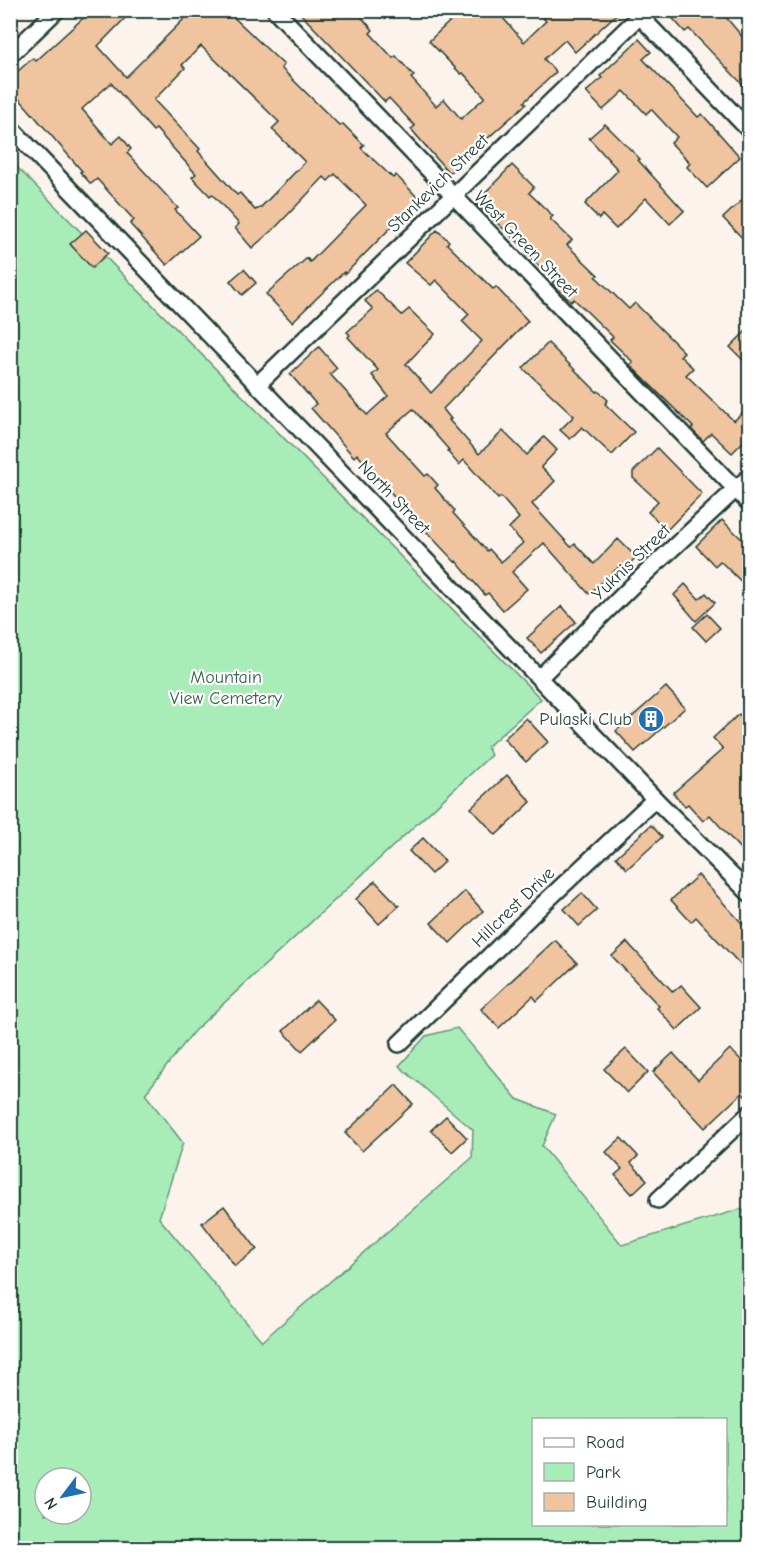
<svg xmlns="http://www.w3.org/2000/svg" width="760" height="1559" font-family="'Comic Neue',sans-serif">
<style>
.green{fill:#a8edb8;stroke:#649576;stroke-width:1.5;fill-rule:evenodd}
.building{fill:#f1c4a0;stroke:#1f3d34;stroke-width:1.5;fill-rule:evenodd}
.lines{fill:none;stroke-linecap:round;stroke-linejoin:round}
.street-casing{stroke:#1f3d34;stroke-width:20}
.street{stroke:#fff;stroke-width:15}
.labels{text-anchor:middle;stroke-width:4.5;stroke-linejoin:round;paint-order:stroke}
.street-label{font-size:18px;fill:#1f3d34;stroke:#fff}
.park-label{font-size:18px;fill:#3a604e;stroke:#fff}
.poi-label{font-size:18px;fill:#1f3d34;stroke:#fff;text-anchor:end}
</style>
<rect width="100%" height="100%" fill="#fcf3ec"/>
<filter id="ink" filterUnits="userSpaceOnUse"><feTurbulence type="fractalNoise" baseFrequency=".0167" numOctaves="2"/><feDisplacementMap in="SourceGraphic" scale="12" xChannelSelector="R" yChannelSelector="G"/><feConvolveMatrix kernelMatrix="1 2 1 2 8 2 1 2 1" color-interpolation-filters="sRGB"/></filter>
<g filter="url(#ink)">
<path class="green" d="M10 160 541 699 487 747 491 755 194 1031 145 1094 183 1143 159 1218 262 1341 472 1158 473 1130 399 1066 426 1036 457 1028 517 1099 556 1114 542 1146 622 1245 741 1209 749 1216V1548H11ZM534 1420H726V1524H534ZM45 1478H81V1514H45Z"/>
<g class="building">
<path d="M92 10H133L98 46 126 77 193 10H226L284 65 281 68 340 126 343 124 364 145 361 148 393 178 396 175 419 199 345 274 344 272 292 322 266 294 307 258 310 262 366 205 335 174 328 181 324 177 277 226 252 248 235 228 239 224 212 194 210 196 192 177 196 174 156 129 153 131 111 83 82 109 112 144 121 136 131 149 127 153 178 208 175 210 199 236 167 265 130 224 134 220 97 179 91 184 80 172 82 171 10 88V78L33 58 36 61ZM201 46 279 122 272 129 305 162 260 208 255 210 240 193 237 195 198 151 200 149 154 100 185 68 182 65Z"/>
<path d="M297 10H355L373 30 370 33 393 58 396 56 414 76 411 78 436 106 444 99 461 119 485 97 463 73 461 74 429 41 462 10H496L524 42 546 21 543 18 551 10H621L575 52 565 40 544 59 556 72 524 102 526 104 449 173 411 129 415 126 389 98 385 102Z"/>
<path d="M665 10H720L750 46V92L689 29 685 32Z"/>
<path d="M639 39 651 52 643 59 698 117 702 114 740 157 707 188 687 167 690 163 671 143 677 137 651 109 646 114 624 91 603 110 586 92 602 78 600 76Z"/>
<path d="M605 124 640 159 638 160 684 211 670 224 646 198 616 229 602 215 599 219 585 204 618 170 589 138Z"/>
<path d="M512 165 534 187 529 193 553 216 550 219 572 240 567 245 598 275 596 277 629 309 635 303 684 352 680 356 693 368 686 375 734 421 750 405V435L732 453 711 433 703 441 691 429 693 427 630 365 633 362 610 340 613 337 574 299 571 302 552 283 554 281 526 253 528 251 475 203Z"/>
<path d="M750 193V246L723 218Z"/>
<path d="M86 230 108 253 92 268 70 244Z"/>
<path d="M437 230 449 241 447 244 493 289 496 287 528 321 443 409 451 419 449 420 479 454 503 431 527 455 544 437 557 450 541 467 555 481 532 504 571 547 575 544 594 564 618 539 636 557 625 569 621 565 589 594 544 543 512 572 527 589 503 610 488 593 485 595 456 561 455 562 408 512 357 454 354 457 311 408 316 404 290 374 319 347 337 368 330 374 367 415 388 396 372 375 378 370 348 337 350 335 347 332 373 309 365 301 376 290 402 315 409 309 435 334 406 364 431 393 482 341 462 321 469 314 436 280 431 285 405 263ZM413 409 449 450 447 451 459 465 464 460 498 499 501 497 519 518 509 528 523 543 501 562 489 549 487 551 453 513 455 511 435 488 438 485 428 474 425 476 386 433Z"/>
<path d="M244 269 256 283 242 295 230 281Z"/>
<path d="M750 327V367L730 347Z"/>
<path d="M548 343 597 392 598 391 608 400 605 404 634 432 612 455 582 427 570 439 560 430 574 416 523 368Z"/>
<path d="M657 448 702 494 667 530 648 512 658 501 633 478V472Z"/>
<path d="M722 520 750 547V590L720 561 715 566 696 546Z"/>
<path d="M685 584 699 599 706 593 715 603 696 621 674 595Z"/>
<path d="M562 606 576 622 541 653 527 638Z"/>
<path d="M707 614 720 628 706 641 693 627Z"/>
<path d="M666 687 685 708 635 752 616 731Z"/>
<path d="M739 714 750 726V860L710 815 703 821 688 804 685 806 673 793 723 749 713 738Z"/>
<path d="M526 718 548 742 526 762 504 739Z"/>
<path d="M507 775 531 802 496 835 471 808Z"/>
<path d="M651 825 662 837 627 869 616 857Z"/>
<path d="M423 838 445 861 431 874 409 851Z"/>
<path d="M698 875 750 932V975L696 917 691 922 671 900Z"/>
<path d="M375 881 399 906 379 924 356 899Z"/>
<path d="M465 891 483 911 450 943 431 923Z"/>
<path d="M582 893 597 910 579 926 564 909Z"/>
<path d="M555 940 577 963 537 1001 533 996 499 1028 481 1009Z"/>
<path d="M627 942 673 992 681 985 701 1007 677 1030 657 1008 659 1006 612 956Z"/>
<path d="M316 1000 335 1020 302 1051 283 1031Z"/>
<path d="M626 1049 648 1072 627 1093 604 1069Z"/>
<path d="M730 1049 750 1069V1101L742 1093 705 1128 653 1072 673 1053 698 1080Z"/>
<path d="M396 1085 413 1104 362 1151 345 1133Z"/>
<path d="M446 1116 467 1138 452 1152 431 1130Z"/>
<path d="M621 1138 638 1156 631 1163 647 1180 632 1194 615 1175 622 1169 606 1152Z"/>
<path d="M224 1206 257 1249 235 1266 202 1223Z"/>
</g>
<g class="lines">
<g class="street-casing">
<g id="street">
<path d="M275 10 750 504"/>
<path d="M634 10 750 131"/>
<path d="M10 55 57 10"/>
<path d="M10 127 655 799 750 894"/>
<path d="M258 384 646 10"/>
<path d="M540 677 632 586 750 476"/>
<path d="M399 1044 543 904 655 799"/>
<path d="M658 1200 750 1113"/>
</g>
</g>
<use href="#street" class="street"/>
</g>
</g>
<defs>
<g id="building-disc" transform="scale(1.35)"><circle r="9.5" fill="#1f6fb2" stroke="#fff"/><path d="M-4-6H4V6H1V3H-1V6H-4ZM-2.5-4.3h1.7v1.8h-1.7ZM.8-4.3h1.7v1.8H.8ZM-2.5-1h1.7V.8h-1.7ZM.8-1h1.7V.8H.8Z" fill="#fff"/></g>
</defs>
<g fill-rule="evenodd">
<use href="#building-disc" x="651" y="719"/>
</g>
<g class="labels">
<g class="street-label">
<text transform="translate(438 183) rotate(-44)" y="6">Stankevich Street</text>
<text transform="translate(526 244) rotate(46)" y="6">West Green Street</text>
<text transform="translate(394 497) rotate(46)" y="6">North Street</text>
<text transform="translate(631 562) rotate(-44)" y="6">Yuknis Street</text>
<text transform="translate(513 907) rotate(-44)" y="6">Hillcrest Drive</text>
</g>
<g class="park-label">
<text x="226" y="683">Mountain<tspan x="226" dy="21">View Cemetery</tspan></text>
</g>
<g class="poi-label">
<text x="632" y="725">Pulaski Club</text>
</g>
</g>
<rect width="760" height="1559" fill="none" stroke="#fff" stroke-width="36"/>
<rect x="18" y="18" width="724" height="1523" fill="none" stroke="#1f3d34" stroke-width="2" filter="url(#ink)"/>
<rect x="532" y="1418" width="195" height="108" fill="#ffffff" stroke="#a5b1ae" stroke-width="1.5"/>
<rect x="544" y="1438" width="30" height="9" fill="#ffffff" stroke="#a5b1ae" stroke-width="1.5"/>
<text x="586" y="1448" font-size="18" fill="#1f3d34">Road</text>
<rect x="544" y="1463" width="30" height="18" fill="#a8edb8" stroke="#a5b1ae" stroke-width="1.5"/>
<text x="586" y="1478" font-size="18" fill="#1f3d34">Park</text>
<rect x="544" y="1493" width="30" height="18" fill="#f1c4a0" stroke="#a5b1ae" stroke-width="1.5"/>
<text x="586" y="1508" font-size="18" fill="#1f3d34">Building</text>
<g transform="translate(63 1496) rotate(238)"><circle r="28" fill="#ffffff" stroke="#a5b1ae" stroke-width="1.5"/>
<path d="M0-4.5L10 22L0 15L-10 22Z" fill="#1f6fb2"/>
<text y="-9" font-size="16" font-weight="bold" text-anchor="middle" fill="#1f3d34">N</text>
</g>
</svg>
